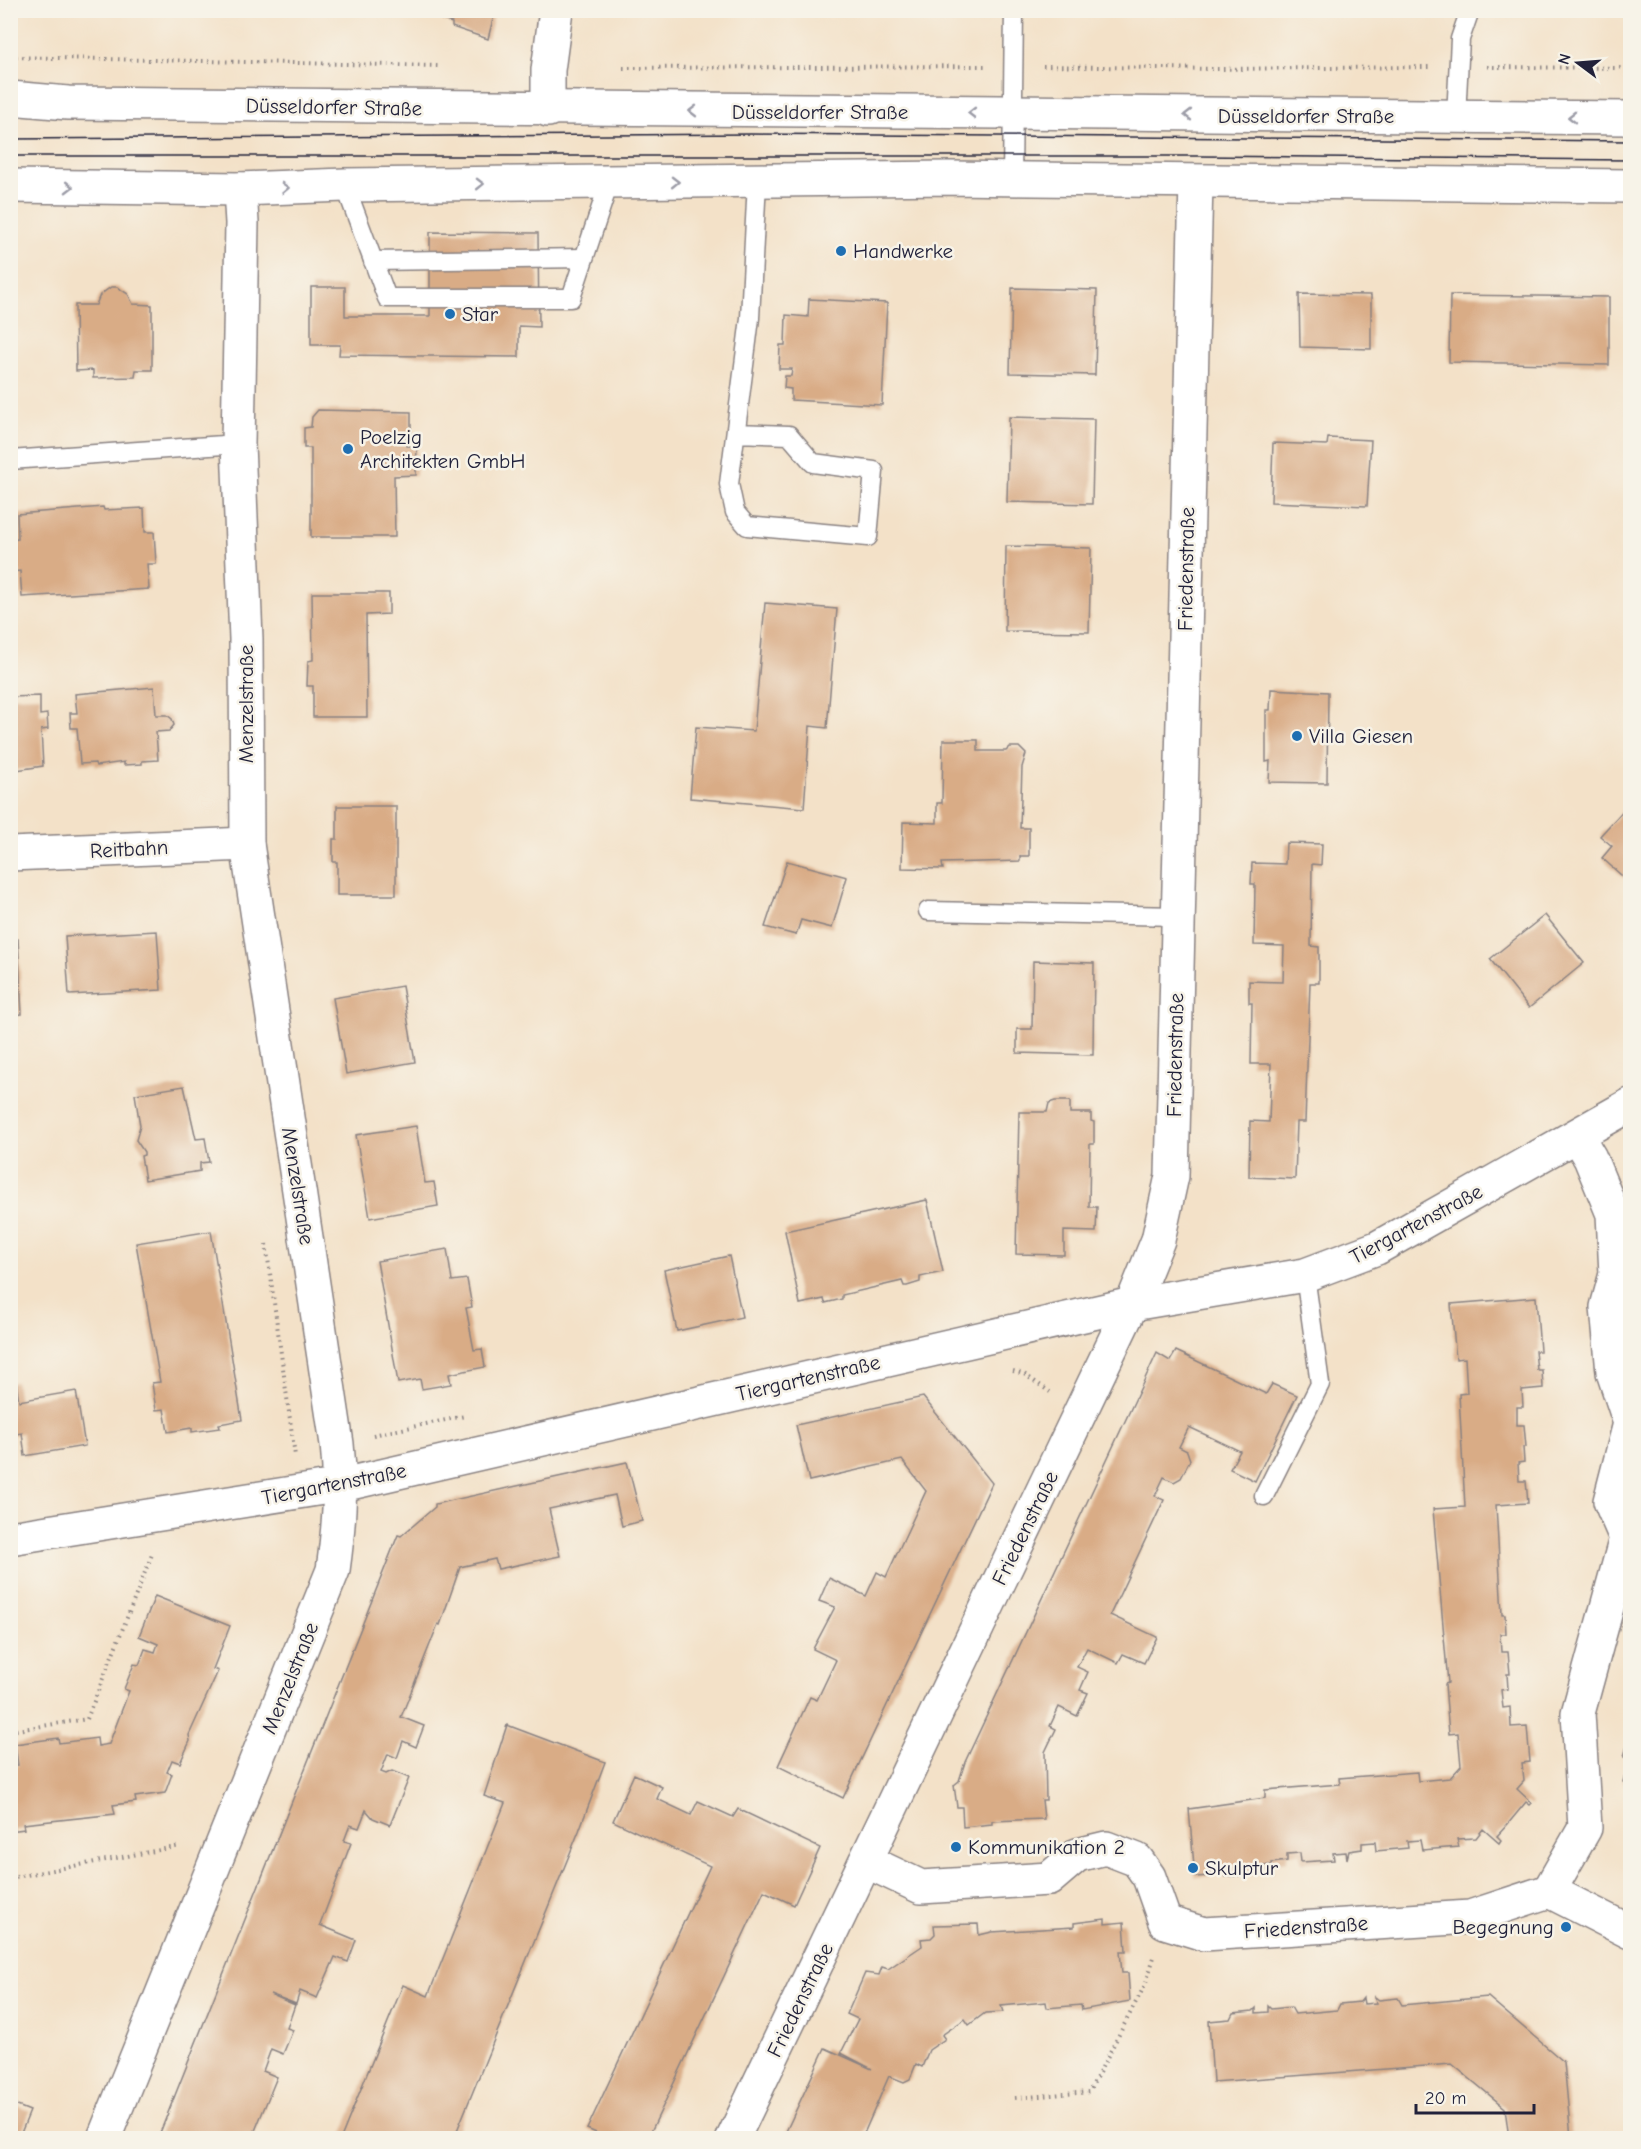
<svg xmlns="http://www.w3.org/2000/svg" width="1641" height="2149" font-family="'Comic Neue',sans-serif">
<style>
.building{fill:#d9ac86}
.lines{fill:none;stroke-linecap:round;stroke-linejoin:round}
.lane-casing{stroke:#8a8282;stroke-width:21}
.street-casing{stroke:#8a8282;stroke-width:36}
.secondary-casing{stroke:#8a8282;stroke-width:36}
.path{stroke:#8a8282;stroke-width:4;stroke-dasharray:1.5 4.5;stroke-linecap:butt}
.lane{stroke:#fff;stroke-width:18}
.street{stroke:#fff;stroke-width:33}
.secondary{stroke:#fff;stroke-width:33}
.tram{stroke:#22223b;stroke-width:1.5}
.oneway{stroke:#9c9ca7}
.poi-dot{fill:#1f6fb2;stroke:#f7f3e8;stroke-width:2}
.labels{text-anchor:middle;stroke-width:5;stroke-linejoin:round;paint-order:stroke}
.street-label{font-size:21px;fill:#22223b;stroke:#f7f3e8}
.poi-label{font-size:21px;fill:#22223b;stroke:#f7f3e8;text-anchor:start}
</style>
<rect width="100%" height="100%" fill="#f7f3e8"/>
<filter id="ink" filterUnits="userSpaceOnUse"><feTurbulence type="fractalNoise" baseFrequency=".0167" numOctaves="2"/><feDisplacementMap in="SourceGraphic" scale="12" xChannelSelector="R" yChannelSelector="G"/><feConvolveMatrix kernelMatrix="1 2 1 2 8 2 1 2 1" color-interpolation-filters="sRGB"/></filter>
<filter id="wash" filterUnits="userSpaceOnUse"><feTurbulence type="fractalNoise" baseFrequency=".008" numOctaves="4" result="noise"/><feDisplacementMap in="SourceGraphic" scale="24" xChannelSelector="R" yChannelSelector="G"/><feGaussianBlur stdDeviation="1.35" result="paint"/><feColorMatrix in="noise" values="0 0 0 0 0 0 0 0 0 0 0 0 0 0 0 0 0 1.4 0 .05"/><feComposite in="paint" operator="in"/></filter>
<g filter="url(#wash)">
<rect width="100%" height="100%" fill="#f3e1c8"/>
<g id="blocks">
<g class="building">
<path d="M413 10H500L499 16 494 15 488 39 452 27V23Z"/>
<path d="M430 232 538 233 539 327 519 326V357L339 355 340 345H311V287H345V316H430Z"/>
<path d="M111 287H117L128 294 133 304 152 305V370H136L135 377 93 378V370L76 371 75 305H96L100 295Z"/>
<path d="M1012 288 1097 290 1095 375 1010 373Z"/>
<path d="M1299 294 1371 295V349L1300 347Z"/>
<path d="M1450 295 1609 297V365L1449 362Z"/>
<path d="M809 299 887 303 882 405 791 400V389L784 388 785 376H791L792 369H779L780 345H785L786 315 808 317Z"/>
<path d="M318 410 411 412V436H406V446H417L416 475 394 476 395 537H311V448H304V428L311 427 312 417Z"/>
<path d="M1009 417 1094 419 1092 504 1007 502Z"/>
<path d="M1328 438 1371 440 1367 506 1271 502 1273 443 1327 445Z"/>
<path d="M103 507 104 510 144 508 145 532H154L156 564H147L149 589 22 597 20 571 11 572 10 540 18 539 17 514Z"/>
<path d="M1006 546 1091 548 1089 632 1005 631Z"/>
<path d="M312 593H389V614L366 615 367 717H313V686H307L308 661 313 660Z"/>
<path d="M765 603 837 609 827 728 810 726 804 808 690 798 696 727 754 731Z"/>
<path d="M154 687 156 715H167L172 719 174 725 169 731 156 732 158 760 142 761V764L124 765V762L96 766 95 763 80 764 77 728H71L70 713H77L75 694Z"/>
<path d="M1271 689 1328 692 1327 783 1269 782 1270 761 1266 762V710H1270Z"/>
<path d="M40 696V715L47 714 48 729 41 730 43 766 10 771V697Z"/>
<path d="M943 740H978V751H1006L1010 747H1019L1026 754 1022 767 1020 828H1029V856H1020V861L942 863 943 869 902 868 903 822 937 823V803H942Z"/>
<path d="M1630 785V883L1602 858 1612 846 1600 836 1630 803 1626 792Z"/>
<path d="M337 806H396V895H337V862H333V839H337Z"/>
<path d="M1286 843 1322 844 1321 865 1312 864 1311 946 1319 947V983H1310L1305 1122H1297L1295 1179 1249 1177 1250 1121 1269 1122 1271 1064H1251L1252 1003H1249V981L1283 982 1284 946 1254 945 1255 884H1251L1252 863 1285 864Z"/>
<path d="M787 861 847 877 832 928 801 920 796 935 765 927Z"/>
<path d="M1545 915 1584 963 1529 1008 1490 959Z"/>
<path d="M157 931 161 990 69 995 65 936Z"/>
<path d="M10 939H18L22 1014 10 1015Z"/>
<path d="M1033 961 1094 963 1093 1055 1017 1053V1029H1032Z"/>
<path d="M402 986 415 1062 346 1074 333 998Z"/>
<path d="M184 1086 196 1139 205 1138 209 1162 200 1163V1171L145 1180 141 1156 144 1155V1152L136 1140 140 1126 135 1094Z"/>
<path d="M1055 1101H1070V1113H1091V1121L1094 1122V1144H1090L1089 1207H1097L1096 1232 1064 1231V1255L1016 1254 1019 1112H1047L1049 1103Z"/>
<path d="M416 1126 425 1183 434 1182 438 1206 370 1218 356 1135Z"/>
<path d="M927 1200 943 1272 920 1277V1282L907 1286H904L902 1281 842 1295V1299L825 1303 824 1299 800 1304 785 1231Z"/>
<path d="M211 1231 242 1420 219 1424 220 1428 192 1432V1428L168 1432 164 1409 156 1410 152 1383 160 1382 136 1243Z"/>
<path d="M447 1249 452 1281 467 1279 472 1307 466 1308 474 1350 482 1349 485 1367 449 1374 451 1384 422 1389 420 1379 398 1383 377 1261Z"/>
<path d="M729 1256 742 1317 677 1331 664 1270Z"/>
<path d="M1536 1297 1540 1351H1535L1537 1370H1542L1543 1388 1522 1390 1523 1407H1517V1425H1524L1526 1447H1523L1524 1462 1518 1463 1519 1481H1526L1528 1503 1496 1505 1502 1615H1505L1506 1634H1500L1501 1652H1508L1510 1674H1507L1508 1689 1501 1690 1503 1708 1510 1707 1511 1727 1527 1726 1530 1762 1522 1763 1524 1781 1517 1789 1532 1803 1530 1805 1526 1802 1507 1825 1497 1836 1501 1840 1499 1843 1483 1829 1476 1838 1457 1839 1459 1847 1422 1850 1420 1840 1407 1841 1408 1848 1376 1851 1375 1842 1362 1843V1849L1349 1851 1347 1859 1346 1852 1333 1853 1334 1860 1301 1862 1300 1853 1287 1854V1861L1272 1863 1273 1873H1270V1865L1257 1867V1874L1225 1877V1868L1211 1869V1876L1195 1877 1189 1809 1265 1798V1790L1340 1784 1339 1778 1417 1772 1418 1781 1450 1778 1461 1766 1458 1733 1449 1734 1445 1684 1448 1683 1433 1509 1465 1507 1459 1394 1467 1393 1465 1358 1456 1359 1451 1304Z"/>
<path d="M1176 1351 1266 1394 1272 1384 1297 1395 1255 1481 1230 1469 1240 1451 1189 1427 1179 1447 1187 1451 1190 1460 1181 1478 1174 1482 1164 1477 1155 1496 1164 1500 1110 1615 1157 1637 1144 1663 1123 1654 1118 1663 1087 1648 1077 1667 1088 1672 1080 1690 1088 1693 1077 1716 1059 1707 1050 1726 1056 1729 1045 1752 1046 1800H1042L1044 1819 992 1821V1824L963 1827 962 1807H957L954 1785 959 1781 965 1762 1157 1353 1170 1361Z"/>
<path d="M16 1382 19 1401 76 1391 85 1446 25 1456 22 1433 10 1435V1383Z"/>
<path d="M923 1397 992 1483 843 1798 778 1766 810 1697 817 1700 836 1660 813 1649 835 1607 819 1601 829 1578 866 1596 877 1572 886 1577 926 1491 902 1460 809 1481 796 1425Z"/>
<path d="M627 1462 642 1521 622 1526 615 1495 549 1509 560 1556 498 1569 495 1559 460 1567 440 1625 438 1624 401 1717 424 1726 416 1747 403 1741 397 1758 388 1754 381 1772 386 1774 392 1771 409 1778 390 1825 373 1818 366 1810 359 1828 350 1825 344 1841 351 1843 320 1925 356 1940 348 1962 335 1957 317 1998 300 1991 296 2004 270 1994 295 2005 287 2028 293 2030 283 2054 271 2049 263 2071 277 2077 252 2138H158L398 1535 401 1536 435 1507V1504Z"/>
<path d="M155 1596 230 1626 213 1669 218 1671 189 1735 190 1741 180 1763 172 1760 167 1772 172 1774 165 1793 135 1797 136 1802 113 1805 115 1814 23 1824 24 1829 10 1831V1766L18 1765 15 1744 58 1738 59 1743 97 1738 98 1746 109 1744 129 1691 124 1689 134 1664 139 1665 145 1649 155 1652 158 1644 139 1636Z"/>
<path d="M507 1725 605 1762 579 1831 454 2138H341L403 1985 428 1996 505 1803 484 1796Z"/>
<path d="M1630 1734V1783L1623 1782 1629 1759 1624 1757Z"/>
<path d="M634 1774 662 1787 657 1799 691 1815 698 1801 733 1817 738 1809 820 1848 794 1905 764 1891 648 2138H608L587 2129 710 1866 613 1821Z"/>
<path d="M1105 1919V1924L1124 1922 1126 1951H1120L1122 1973H1128L1130 2001 1082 2010 1081 2005 1047 2008 1046 2002 1001 2006 1003 2012 985 2013 969 2025 965 2019 942 2035 945 2039 929 2050 922 2067 916 2064 910 2079 904 2082 889 2076 862 2138H783L825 2048 872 2069 841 2053 858 2019 847 2014 865 1973 879 1975 882 1967 888 1969 922 1946 921 1939 931 1938 935 1934 934 1925 978 1924 979 1935 992 1932 1074 1927V1923Z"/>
<path d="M1375 1997 1379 2000 1398 1998 1402 2005 1488 1997 1564 2062 1571 2138H1507V2135H1502L1508 2131 1505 2108 1452 2064 1213 2082 1209 2021 1230 2019 1233 2013 1253 2011 1256 2008V2013L1268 2012V2006L1271 2009 1291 2007 1295 2014 1337 2010 1340 2004 1360 2002 1363 1998 1364 2004 1376 2003Z"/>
<path d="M10 2103 30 2111 19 2138H10Z"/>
</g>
</g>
</g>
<g filter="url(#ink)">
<use href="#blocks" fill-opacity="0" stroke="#8a8282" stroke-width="1.5"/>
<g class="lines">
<g class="lane-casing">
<g id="lane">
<path d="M1456 117 1460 39 1470 10"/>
<path d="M1012 179 1014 10"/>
<path d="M345 185 387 298H571L609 183"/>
<path d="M373 261 584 258"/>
<path d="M736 433 789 435 813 463 874 471 868 537 747 526 735 512 729 484 750 318 757 181"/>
<path d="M10 460 238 444"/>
<path d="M928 911 1178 916"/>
<path d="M1264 1496 1320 1384 1305 1275"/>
</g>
</g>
<g class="street-casing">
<g id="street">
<path d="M548 110V70L556 10"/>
<path d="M10 854 247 844"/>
<path d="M10 1538 342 1485 1132 1304 1305 1275 1377 1248 1630 1105"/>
<path d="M866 1861 921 1887 1049 1879 1077 1855 1106 1848 1137 1860 1149 1877 1165 1922 1204 1934 1470 1917 1549 1891"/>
<path d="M1549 1891 1585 1828 1578 1713 1626 1538 1610 1501 1630 1423 1613 1372 1607 1307 1616 1274 1613 1214 1590 1158 1577 1136"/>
<path d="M1549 1891 1630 1932"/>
<path d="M104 2138 333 1570C339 1526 342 1488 337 1444L247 844 246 639 238 444 242 223 240 189"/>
<path d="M733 2138 1132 1304 1158 1240 1172 1176 1196 182"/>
</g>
</g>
<g class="secondary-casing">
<g id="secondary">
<path d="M10 98 68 103 1630 118"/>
<path d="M10 186 240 189 345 185 950 178 1630 186"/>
</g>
</g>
<g class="path">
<path d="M10 57 439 66"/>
<path d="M1043 66 1215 69 1429 67"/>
<path d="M1487 67 1630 68"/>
<path d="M623 68 985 66"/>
<path d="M266 1244 295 1456"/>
<path d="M1013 1371 1024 1374 1050 1392"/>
<path d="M373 1435 465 1416"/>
<path d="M10 1731 87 1719 153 1552"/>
<path d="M10 1878 181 1846"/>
<path d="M1015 2098 1089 2092 1146 1983 1154 1957"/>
</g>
<use href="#lane" class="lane"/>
<use href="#street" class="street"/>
<use href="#secondary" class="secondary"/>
<g class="tram">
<path d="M10 139 751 134 1630 141"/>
<path d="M10 156H1201L1630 160"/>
</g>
</g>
<defs><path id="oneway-chevron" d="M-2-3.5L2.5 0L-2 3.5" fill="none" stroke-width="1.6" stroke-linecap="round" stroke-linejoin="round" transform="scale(1.5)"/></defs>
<g class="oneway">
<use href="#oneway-chevron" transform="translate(693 111) rotate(-180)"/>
<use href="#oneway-chevron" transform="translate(972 113) rotate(-180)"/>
<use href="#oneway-chevron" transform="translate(1188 115) rotate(-180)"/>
<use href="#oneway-chevron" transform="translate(1572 117) rotate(-180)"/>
<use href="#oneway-chevron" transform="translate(675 182) rotate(-1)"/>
<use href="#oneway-chevron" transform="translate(480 184) rotate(-1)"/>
<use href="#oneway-chevron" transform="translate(69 187) rotate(1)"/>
<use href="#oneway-chevron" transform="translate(285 188) rotate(-2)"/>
</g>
</g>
<g class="poi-dot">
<circle cx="841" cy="251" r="6"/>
<circle cx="450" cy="314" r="6"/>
<circle cx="348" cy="449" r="6"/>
<circle cx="1297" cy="736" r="6"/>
<circle cx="956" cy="1847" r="6"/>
<circle cx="1193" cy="1868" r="6"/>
<circle cx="1566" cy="1927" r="6"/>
</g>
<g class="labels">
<g class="street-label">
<text transform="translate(334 107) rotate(1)" y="7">Düsseldorfer Straße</text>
<text x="820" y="119">Düsseldorfer Straße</text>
<text x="1306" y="123">Düsseldorfer Straße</text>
<text transform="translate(1186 569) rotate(-89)" y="7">Friedenstraße</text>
<text transform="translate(246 704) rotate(-90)" y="7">Menzelstraße</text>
<text transform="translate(129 849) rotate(-3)" y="7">Reitbahn</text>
<text transform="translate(1175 1055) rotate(-89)" y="7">Friedenstraße</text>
<text transform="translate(298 1186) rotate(81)" y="7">Menzelstraße</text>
<text transform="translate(1416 1224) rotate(-28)" y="7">Tiergartenstraße</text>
<text transform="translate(808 1378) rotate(-13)" y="7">Tiergartenstraße</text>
<text transform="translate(334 1484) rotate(-11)" y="7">Tiergartenstraße</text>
<text transform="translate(1025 1528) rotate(-64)" y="7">Friedenstraße</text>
<text transform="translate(290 1678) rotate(-68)" y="7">Menzelstraße</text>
<text transform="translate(1306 1927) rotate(-4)" y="7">Friedenstraße</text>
<text transform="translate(800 2000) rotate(-64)" y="7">Friedenstraße</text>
</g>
<g class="poi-label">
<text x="853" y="258">Handwerke</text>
<text x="462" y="321">Star</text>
<text x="360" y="444">Poelzig<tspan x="360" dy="24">Architekten GmbH</tspan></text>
<text x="1309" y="743">Villa Giesen</text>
<text x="968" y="1854">Kommunikation 2</text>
<text x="1205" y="1875">Skulptur</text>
<text x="1554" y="1934" text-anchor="end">Begegnung</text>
</g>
</g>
<rect width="1641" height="2149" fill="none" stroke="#f7f3e8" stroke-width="36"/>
<g transform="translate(1578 63) rotate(286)" stroke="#f7f3e8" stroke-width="4.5" paint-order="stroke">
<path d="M0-4.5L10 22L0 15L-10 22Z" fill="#22223b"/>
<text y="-9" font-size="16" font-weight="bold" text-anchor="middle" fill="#22223b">N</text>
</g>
<path d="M1416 2104v9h118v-9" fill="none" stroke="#22223b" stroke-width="3"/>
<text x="1425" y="2104" font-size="18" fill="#22223b" stroke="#f7f3e8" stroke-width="4.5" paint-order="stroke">20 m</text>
</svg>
